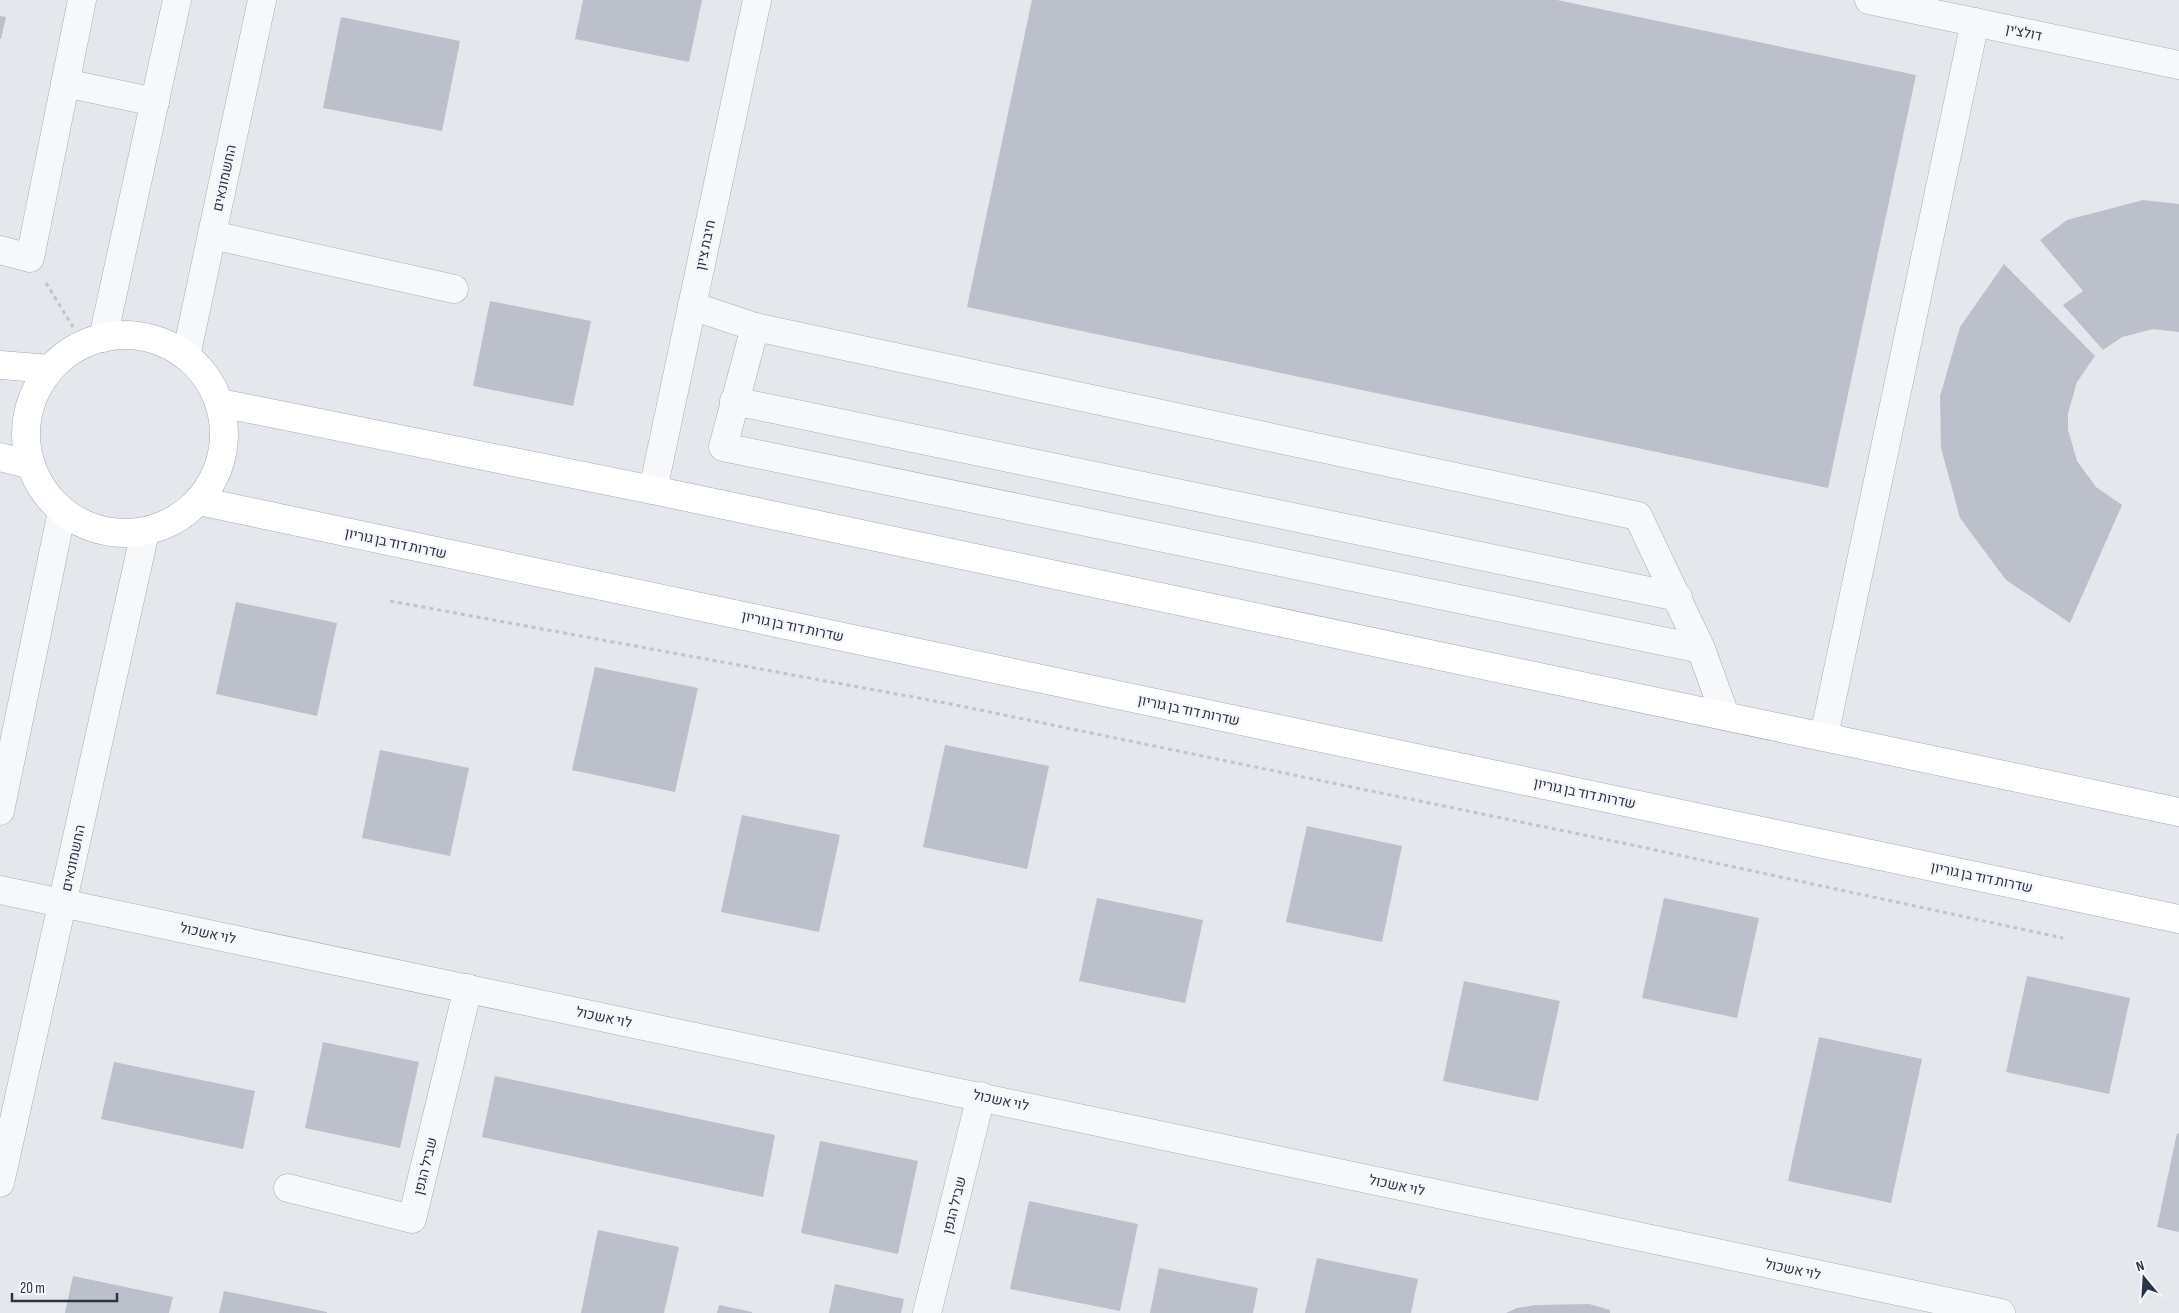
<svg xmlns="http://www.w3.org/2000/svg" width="2179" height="1313" font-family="'Sofia Sans Condensed',Heebo,sans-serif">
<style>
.building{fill:#bbc0ca}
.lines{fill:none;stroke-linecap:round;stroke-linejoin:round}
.minor-casing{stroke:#a9aeb7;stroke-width:29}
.major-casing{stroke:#a3abb8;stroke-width:29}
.path{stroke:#c2c5cb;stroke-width:3;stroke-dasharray:4 4;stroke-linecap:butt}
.minor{stroke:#f7f8fa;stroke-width:28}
.major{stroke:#fff;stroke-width:28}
.labels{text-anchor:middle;stroke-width:4.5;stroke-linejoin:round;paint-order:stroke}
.street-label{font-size:14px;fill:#2b3445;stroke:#f4f6f9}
</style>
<rect width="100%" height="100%" fill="#e4e7ec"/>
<g class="building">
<path d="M583 0H702L689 62 575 39Z"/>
<path d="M1032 0H1557L1916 75 1828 488 967 307Z"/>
<path d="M0 16 6 17 1 39H0Z"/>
<path d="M341 17 460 41 442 131 323 108Z"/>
<path d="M2143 200 2179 204V332L2153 329 2122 337 2103 350 2063 305 2083 291 2040 240 2067 220Z"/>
<path d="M2004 264 2095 356 2077 382 2068 413V430L2077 461 2096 487 2122 505 2070 623 2006 580 1960 518 1941 448 1940 396 1960 327Z"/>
<path d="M490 301 591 321 573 406 473 386Z"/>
<path d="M236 602 337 623 317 716 216 694Z"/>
<path d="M595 667 698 688 675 792 572 770Z"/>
<path d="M945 745 1049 766 1027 869 923 847Z"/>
<path d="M380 750 469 768 450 856 362 838Z"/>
<path d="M742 815 840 835 819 932 721 912Z"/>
<path d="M1307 826 1402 846 1382 942 1286 922Z"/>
<path d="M1097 898 1203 920 1185 1003 1079 981Z"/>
<path d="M1664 898 1759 918 1737 1018 1642 998Z"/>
<path d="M2027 976 2130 998 2109 1094 2006 1072Z"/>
<path d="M1464 981 1560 1001 1538 1101 1443 1081Z"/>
<path d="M1819 1037 1922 1059 1891 1203 1788 1181Z"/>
<path d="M323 1042 419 1062 400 1148 305 1128Z"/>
<path d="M114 1062 255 1091 243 1149 101 1119Z"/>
<path d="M495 1076 775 1135 763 1197 482 1137Z"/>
<path d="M2177 1133 2179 1134V1232L2157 1227Z"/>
<path d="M820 1141 918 1161 898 1254 801 1233Z"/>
<path d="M1029 1201 1138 1224 1120 1311 1010 1289Z"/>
<path d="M598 1230 679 1247 664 1313H581Z"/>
<path d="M1317 1258 1418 1279 1411 1313H1305Z"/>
<path d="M1159 1268 1258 1288 1253 1313H1150Z"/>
<path d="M73 1276 173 1297 169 1313H65Z"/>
<path d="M835 1284 904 1299 901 1313H829Z"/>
<path d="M224 1291 327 1312V1313H219Z"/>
<path d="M1589 1304 1610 1310V1313H1506L1517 1308 1536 1305Z"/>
<path d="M719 1305 752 1312V1313H717Z"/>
</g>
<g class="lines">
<g class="minor-casing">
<g id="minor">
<path d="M1869 0 2179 65"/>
<path d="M65 83 155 102"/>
<path d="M212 235 454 289"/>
<path d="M0 250 30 258 82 0"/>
<path d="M692 306 755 327 723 447 1701 649"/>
<path d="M755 327 1638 516 1701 649 1725 715"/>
<path d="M103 338 177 0"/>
<path d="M186 356 262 0"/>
<path d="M734 401 1678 597"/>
<path d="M653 490 757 0"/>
<path d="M1824 736 1975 22"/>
<path d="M0 811 62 511"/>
<path d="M0 890 2001 1313"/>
<path d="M0 1183 145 532"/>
<path d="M288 1188 412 1219 468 988"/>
<path d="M927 1313 981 1096"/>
</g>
</g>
<g class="major-casing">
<g id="major">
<circle cx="125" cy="434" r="99"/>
<path d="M0 365 50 369"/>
<path d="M220 403 653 490 2179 812"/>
<path d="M0 457 31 465"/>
<path d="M199 501 2179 919"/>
</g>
</g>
<g class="path">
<path d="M46 283 73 327"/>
<path d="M390 601 951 704 1632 845 2063 938"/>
</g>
<use href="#minor" class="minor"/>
<use href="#major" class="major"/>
</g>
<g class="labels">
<g class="street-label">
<text transform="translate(2024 32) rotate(12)" y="5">דולצ'ין</text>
<text transform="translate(224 178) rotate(-78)" y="5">החשמונאים</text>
<text transform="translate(705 245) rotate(-78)" y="5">חיבת ציון</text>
<text transform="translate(396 543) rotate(12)" y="5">שדרות דוד בן גוריון</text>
<text transform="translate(793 626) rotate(12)" y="5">שדרות דוד בן גוריון</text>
<text transform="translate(1189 710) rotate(12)" y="5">שדרות דוד בן גוריון</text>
<text transform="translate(1585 793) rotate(12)" y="5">שדרות דוד בן גוריון</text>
<text transform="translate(73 858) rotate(-78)" y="5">החשמונאים</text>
<text transform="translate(1982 877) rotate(12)" y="5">שדרות דוד בן גוריון</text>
<text transform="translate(208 933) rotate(12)" y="5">לוי אשכול</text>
<text transform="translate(604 1017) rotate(12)" y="5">לוי אשכול</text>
<text transform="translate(1001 1100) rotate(12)" y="5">לוי אשכול</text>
<text transform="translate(425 1166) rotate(-76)" y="5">שביל הגפן</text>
<text transform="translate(1397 1185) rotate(12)" y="5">לוי אשכול</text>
<text transform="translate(954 1205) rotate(-76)" y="5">שביל הגפן</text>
<text transform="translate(1793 1269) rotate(12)" y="5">לוי אשכול</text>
</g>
</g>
<g transform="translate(2144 1278) rotate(342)" stroke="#f4f6f9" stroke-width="4" paint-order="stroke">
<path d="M0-4L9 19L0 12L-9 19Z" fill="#2b3445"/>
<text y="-8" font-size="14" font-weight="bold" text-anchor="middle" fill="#2b3445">N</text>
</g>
<path d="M12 1293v8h105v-8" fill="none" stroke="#2b3445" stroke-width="2.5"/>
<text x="20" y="1293" font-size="15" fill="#2b3445" stroke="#f4f6f9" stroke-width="4" paint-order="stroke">20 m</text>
</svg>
